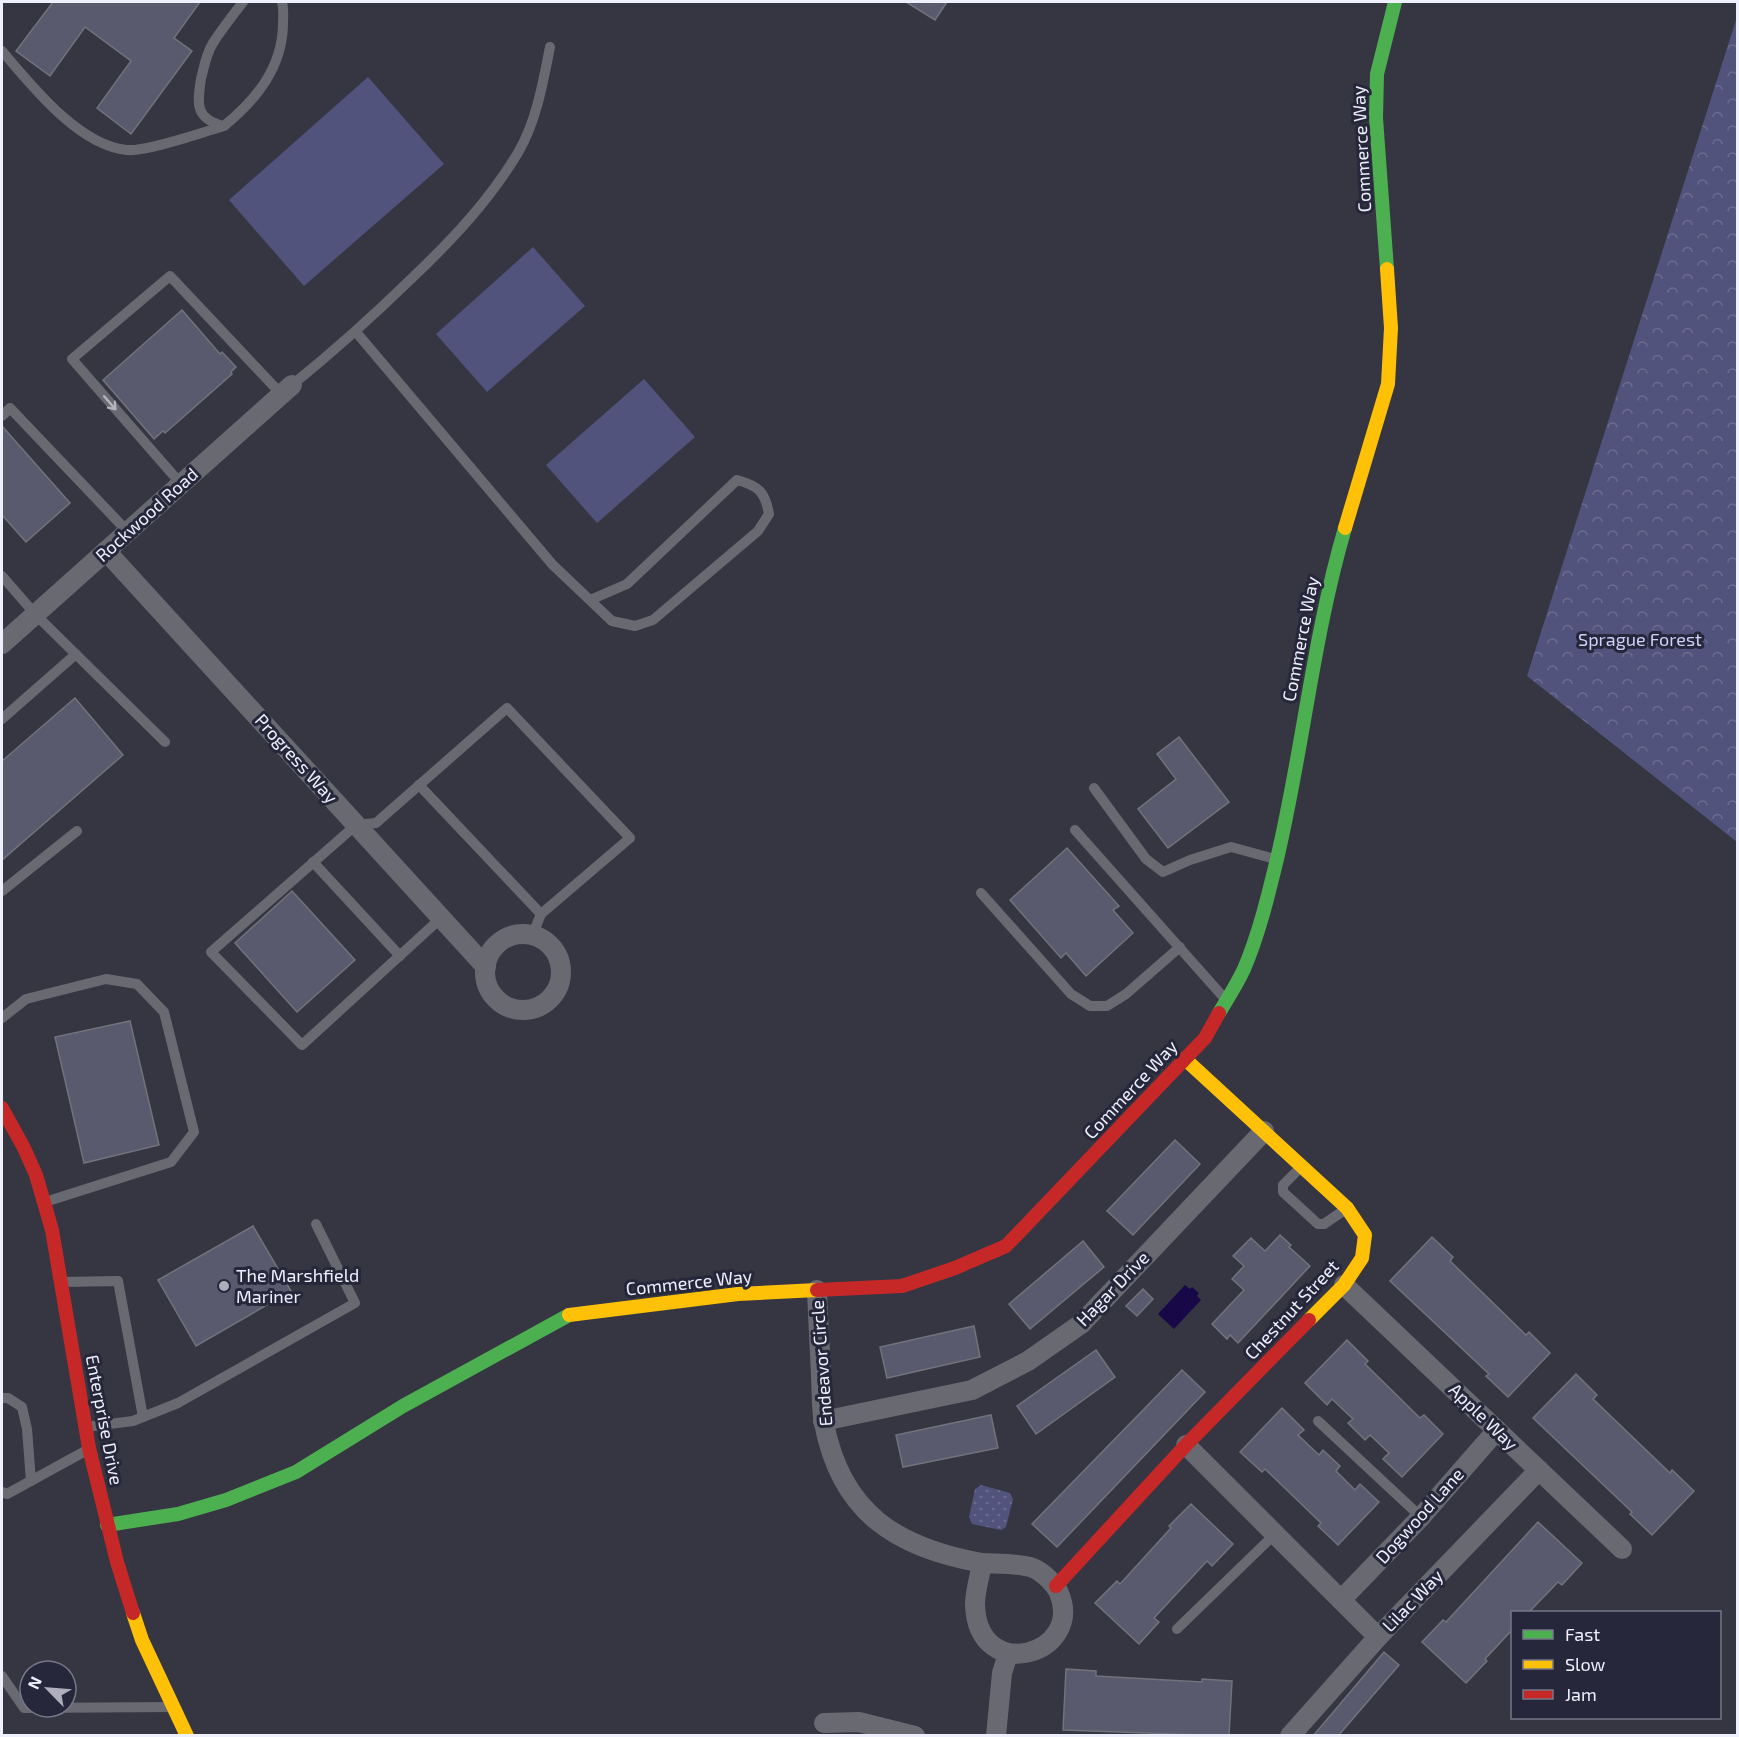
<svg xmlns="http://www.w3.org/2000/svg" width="1739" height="1737" font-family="'Exo 2',sans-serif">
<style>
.grass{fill:url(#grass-dots)}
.forest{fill:url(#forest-crowns)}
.garden{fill:#52537d}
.water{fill:#180848}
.building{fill:#595a6d;stroke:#72727c;stroke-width:1.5}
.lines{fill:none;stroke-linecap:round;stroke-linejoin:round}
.lane{stroke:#696972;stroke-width:10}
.street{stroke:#696972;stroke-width:20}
.fast{stroke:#4caf50;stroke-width:14}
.slow{stroke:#ffc107;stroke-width:14}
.jam{stroke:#c62828;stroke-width:14}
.oneway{stroke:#b3b3be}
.poi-dot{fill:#aeafbb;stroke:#27273b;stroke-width:2}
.labels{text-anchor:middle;stroke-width:6;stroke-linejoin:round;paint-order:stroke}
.street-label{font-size:18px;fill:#eff0fd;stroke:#27273b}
.park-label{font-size:18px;fill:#cfd1fb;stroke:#27273b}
.poi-label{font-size:18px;fill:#eff0fd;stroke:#27273b;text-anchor:start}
</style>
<defs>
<pattern id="grass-dots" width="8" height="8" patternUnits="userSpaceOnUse" patternTransform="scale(1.5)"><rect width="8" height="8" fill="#52537d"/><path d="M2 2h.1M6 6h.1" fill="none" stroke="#6b6c90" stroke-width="1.8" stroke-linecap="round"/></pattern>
<pattern id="forest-crowns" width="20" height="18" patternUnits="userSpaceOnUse" patternTransform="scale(1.5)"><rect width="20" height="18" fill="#52537d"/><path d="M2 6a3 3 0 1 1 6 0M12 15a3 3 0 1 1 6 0" fill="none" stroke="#6b6c90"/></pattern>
</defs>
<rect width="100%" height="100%" fill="#353641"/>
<path class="grass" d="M981 1485 1010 1493 1013 1499 1006 1527 1001 1530 972 1524 969 1517 975 1489Z"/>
<path class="forest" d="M1737 17 1738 842H1737L1527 676Z"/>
<g class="garden">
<path d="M368 77 444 164 304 286 229 200Z"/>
<path d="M533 247 585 306 487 392 436 334Z"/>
<path d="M644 379 695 437 597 523 546 465Z"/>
</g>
<path class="water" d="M1185 1285 1190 1289 1192 1287 1199 1293 1197 1296 1201 1300 1174 1329 1158 1314Z"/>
<g class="building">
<path d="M53 2H200L174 38 192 51 131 134 97 108 131 61 85 27 50 76 16 51Z"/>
<path d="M906 2H947L935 20Z"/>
<path d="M182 310 220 354 222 352 236 367 231 372 232 374 165 433 163 431 154 439 103 380Z"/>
<path d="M2 426 70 503 26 542 2 515Z"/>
<path d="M75 698 123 755 2 860V761Z"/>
<path d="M1179 737 1229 802 1168 848 1138 809 1176 779 1157 754Z"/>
<path d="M1067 848 1119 906 1113 910 1133 933 1086 976 1066 953 1061 958 1010 900Z"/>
<path d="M292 891 355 960 297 1012 235 943Z"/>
<path d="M130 1021 159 1145 84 1163 55 1037Z"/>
<path d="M1175 1140 1200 1164 1133 1235 1107 1211Z"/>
<path d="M253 1226 291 1291 196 1346 158 1280Z"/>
<path d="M1280 1235 1291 1245 1289 1247 1310 1266 1238 1343 1230 1335 1227 1339 1212 1324 1244 1290 1232 1279 1244 1266 1233 1256 1251 1238 1265 1251Z"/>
<path d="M1432 1237 1453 1257 1450 1261 1526 1335 1529 1332 1550 1353 1508 1397 1486 1376 1489 1374 1390 1281Z"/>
<path d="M1083 1241 1104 1267 1030 1329 1009 1304Z"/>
<path d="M1143 1289 1153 1299 1137 1316 1126 1306Z"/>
<path d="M974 1326 980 1357 887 1378 880 1347Z"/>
<path d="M1347 1340 1368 1361 1365 1364 1420 1418 1424 1415 1443 1434 1402 1477 1383 1459 1389 1453 1370 1435 1365 1440 1348 1423 1353 1419 1332 1399 1327 1405 1305 1383Z"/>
<path d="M1096 1350 1115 1377 1036 1434 1017 1406Z"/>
<path d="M1182 1370 1205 1392 1057 1547 1032 1524Z"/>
<path d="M1576 1374 1597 1395 1593 1399 1670 1473 1672 1470 1694 1491 1652 1535 1630 1514 1632 1512 1533 1418Z"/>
<path d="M1282 1408 1304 1430 1298 1435 1319 1455 1323 1450 1340 1466 1336 1471 1355 1490 1360 1484 1379 1502 1338 1545 1318 1526 1321 1523 1265 1469 1262 1472 1240 1452Z"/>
<path d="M991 1415 998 1448 903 1467 896 1435Z"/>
<path d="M1191 1504 1233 1544 1212 1566 1207 1561 1154 1618 1159 1622 1139 1644 1095 1603 1117 1581 1120 1584 1171 1528 1169 1526Z"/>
<path d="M1538 1522 1582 1563 1562 1585 1558 1582 1529 1612H1512V1630L1485 1659 1487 1661 1466 1683 1422 1642 1443 1620 1446 1622Z"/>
<path d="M1384 1652 1399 1665 1338 1736H1313Z"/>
<path d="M1066 1669 1096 1671V1676L1202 1682V1679L1232 1681 1229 1736 1063 1730Z"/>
</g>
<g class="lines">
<g class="lane">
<path d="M243 2C233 15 222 29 213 43 206 54 204 67 201 79 197 104 195 119 224 126 256 100 282 68 283 25 283 17 284 9 282 2"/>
<path d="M2 51C31 85 79 146 127 150 146 152 200 133 221 127"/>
<path d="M356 332 552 564 612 621 635 626 653 620 758 531 769 514C765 492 759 486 737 480L627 584 590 600"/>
<path d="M292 385C334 351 372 317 411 279 452 240 490 200 519 151 537 119 543 82 550 47"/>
<path d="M2 416 10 408 128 532"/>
<path d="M181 484 72 359 170 276 282 395"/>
<path d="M2 576 35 614 165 742"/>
<path d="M2 719 76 654"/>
<path d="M419 785 541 914"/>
<path d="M1094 788 1146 859 1163 872 1190 860 1231 847 1275 859"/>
<path d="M1075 830 1226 1000"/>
<path d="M313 862 400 956"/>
<path d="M2 891 77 831"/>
<path d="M981 893 1071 994 1090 1006H1107L1126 994 1180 947"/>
<path d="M441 918 302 1045 211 952 356 825 376 823 507 708 630 838 541 914 532 936"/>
<path d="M2 1018 26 999 106 979 137 984 164 1012 194 1132 171 1162 45 1202"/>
<path d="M1302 1166 1283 1185V1192L1318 1224H1324L1346 1209"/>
<path d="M61 1282 118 1281 143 1417"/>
<path d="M2 1398H8L22 1407 27 1429 31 1481"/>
<path d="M1318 1421 1421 1517"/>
<path d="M86 1427 133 1421 178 1403 355 1303 316 1224"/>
<path d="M2 1492 7 1494 89 1449"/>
<path d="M1177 1629 1275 1534"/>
<path d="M2 1676 24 1708 173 1707"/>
</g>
<g class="street">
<path d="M106 551 486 967"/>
<path d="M2 644 292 385"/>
<circle cx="523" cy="972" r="38"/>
<path d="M1344 1285 1622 1549"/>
<path d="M817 1290C818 1319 820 1348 821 1377 822 1392 821 1408 824 1423 841 1513 897 1548 982 1563 980 1576 975 1591 975 1604 977 1686 1085 1655 1059 1593 1055 1584 1043 1572 1033 1568 1018 1563 998 1564 982 1563"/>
<path d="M823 1421 972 1390 1028 1361 1081 1324 1264 1131"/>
<path d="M1186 1445 1378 1637"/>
<path d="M1341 1600 1421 1517 1497 1430"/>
<path d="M824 1723 859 1722 915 1736"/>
<path d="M996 1736 1002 1673 1008 1654"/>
<path d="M1290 1736 1378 1637 1539 1470"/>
</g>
<g class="fast">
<path d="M1387 269 1376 118 1377 74 1395 2"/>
<path d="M1219 1013C1228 998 1237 984 1244 969 1259 934 1268 896 1277 859 1303 749 1313 637 1345 528"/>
<path d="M107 1525 178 1514 226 1500 296 1472 403 1406 569 1315"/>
</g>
<g class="slow">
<path d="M1345 528 1388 384 1391 328 1387 269"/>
<path d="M1185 1059 1347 1208 1365 1235 1362 1258 1344 1285 1309 1320"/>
<path d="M569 1315 738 1294 817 1290"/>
<path d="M133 1613 142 1640 187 1736"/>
</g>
<g class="jam">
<path d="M2 1108 24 1148 36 1175 52 1230 89 1448 117 1562 133 1613"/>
<path d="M817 1290 902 1286 955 1268 1006 1246 1205 1038 1219 1013"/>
<path d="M1056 1586 1186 1445 1309 1320"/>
</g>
</g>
<defs><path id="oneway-shaft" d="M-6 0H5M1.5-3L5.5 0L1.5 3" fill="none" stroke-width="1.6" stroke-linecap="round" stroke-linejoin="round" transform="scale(1.5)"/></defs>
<use class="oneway" href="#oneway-shaft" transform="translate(110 403) rotate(49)"/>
<circle class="poi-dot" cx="224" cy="1286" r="6"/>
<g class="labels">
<g class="street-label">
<text transform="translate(1362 149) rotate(-93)" y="6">Commerce Way</text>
<text transform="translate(147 515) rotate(-42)" y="6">Rockwood Road</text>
<text transform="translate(1301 639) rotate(-79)" y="6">Commerce Way</text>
<text transform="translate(296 759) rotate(48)" y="6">Progress Way</text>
<text transform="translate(1131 1090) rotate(-47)" y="6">Commerce Way</text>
<text transform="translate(689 1283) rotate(-6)" y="6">Commerce Way</text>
<text transform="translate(1113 1289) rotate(-46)" y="6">Hagar Drive</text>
<text transform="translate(1292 1310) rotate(-47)" y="6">Chestnut Street</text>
<text transform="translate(822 1363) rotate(-94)" y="6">Endeavor Circle</text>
<text transform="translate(1483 1417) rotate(44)" y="6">Apple Way</text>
<text transform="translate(104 1420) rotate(79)" y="6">Enterprise Drive</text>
<text transform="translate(1420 1516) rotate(-48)" y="6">Dogwood Lane</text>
<text transform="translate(1413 1601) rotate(-46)" y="6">Lilac Way</text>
</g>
<g class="park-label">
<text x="1640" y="646">Sprague Forest</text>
</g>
<g class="poi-label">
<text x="236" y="1282">The Marshfield<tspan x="236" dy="21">Mariner</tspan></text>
</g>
</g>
<rect width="1739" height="1737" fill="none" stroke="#eff0fd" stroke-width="6"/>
<rect x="1511" y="1611" width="210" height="108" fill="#27273b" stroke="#777789" stroke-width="1.5"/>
<rect x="1523" y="1630" width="30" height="9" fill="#4caf50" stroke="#777789" stroke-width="1.5"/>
<text x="1565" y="1641" font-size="18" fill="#eff0fd">Fast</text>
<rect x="1523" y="1660" width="30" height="9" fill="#ffc107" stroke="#777789" stroke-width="1.5"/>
<text x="1565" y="1671" font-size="18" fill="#eff0fd">Slow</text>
<rect x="1523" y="1690" width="30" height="9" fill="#c62828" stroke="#777789" stroke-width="1.5"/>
<text x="1565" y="1701" font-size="18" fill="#eff0fd">Jam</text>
<g transform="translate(48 1689) rotate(295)"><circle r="28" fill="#27273b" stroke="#777789" stroke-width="1.5"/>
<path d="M0-4.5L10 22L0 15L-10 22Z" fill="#aeafbb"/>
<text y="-9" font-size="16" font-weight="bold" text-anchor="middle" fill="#eff0fd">N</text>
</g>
</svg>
